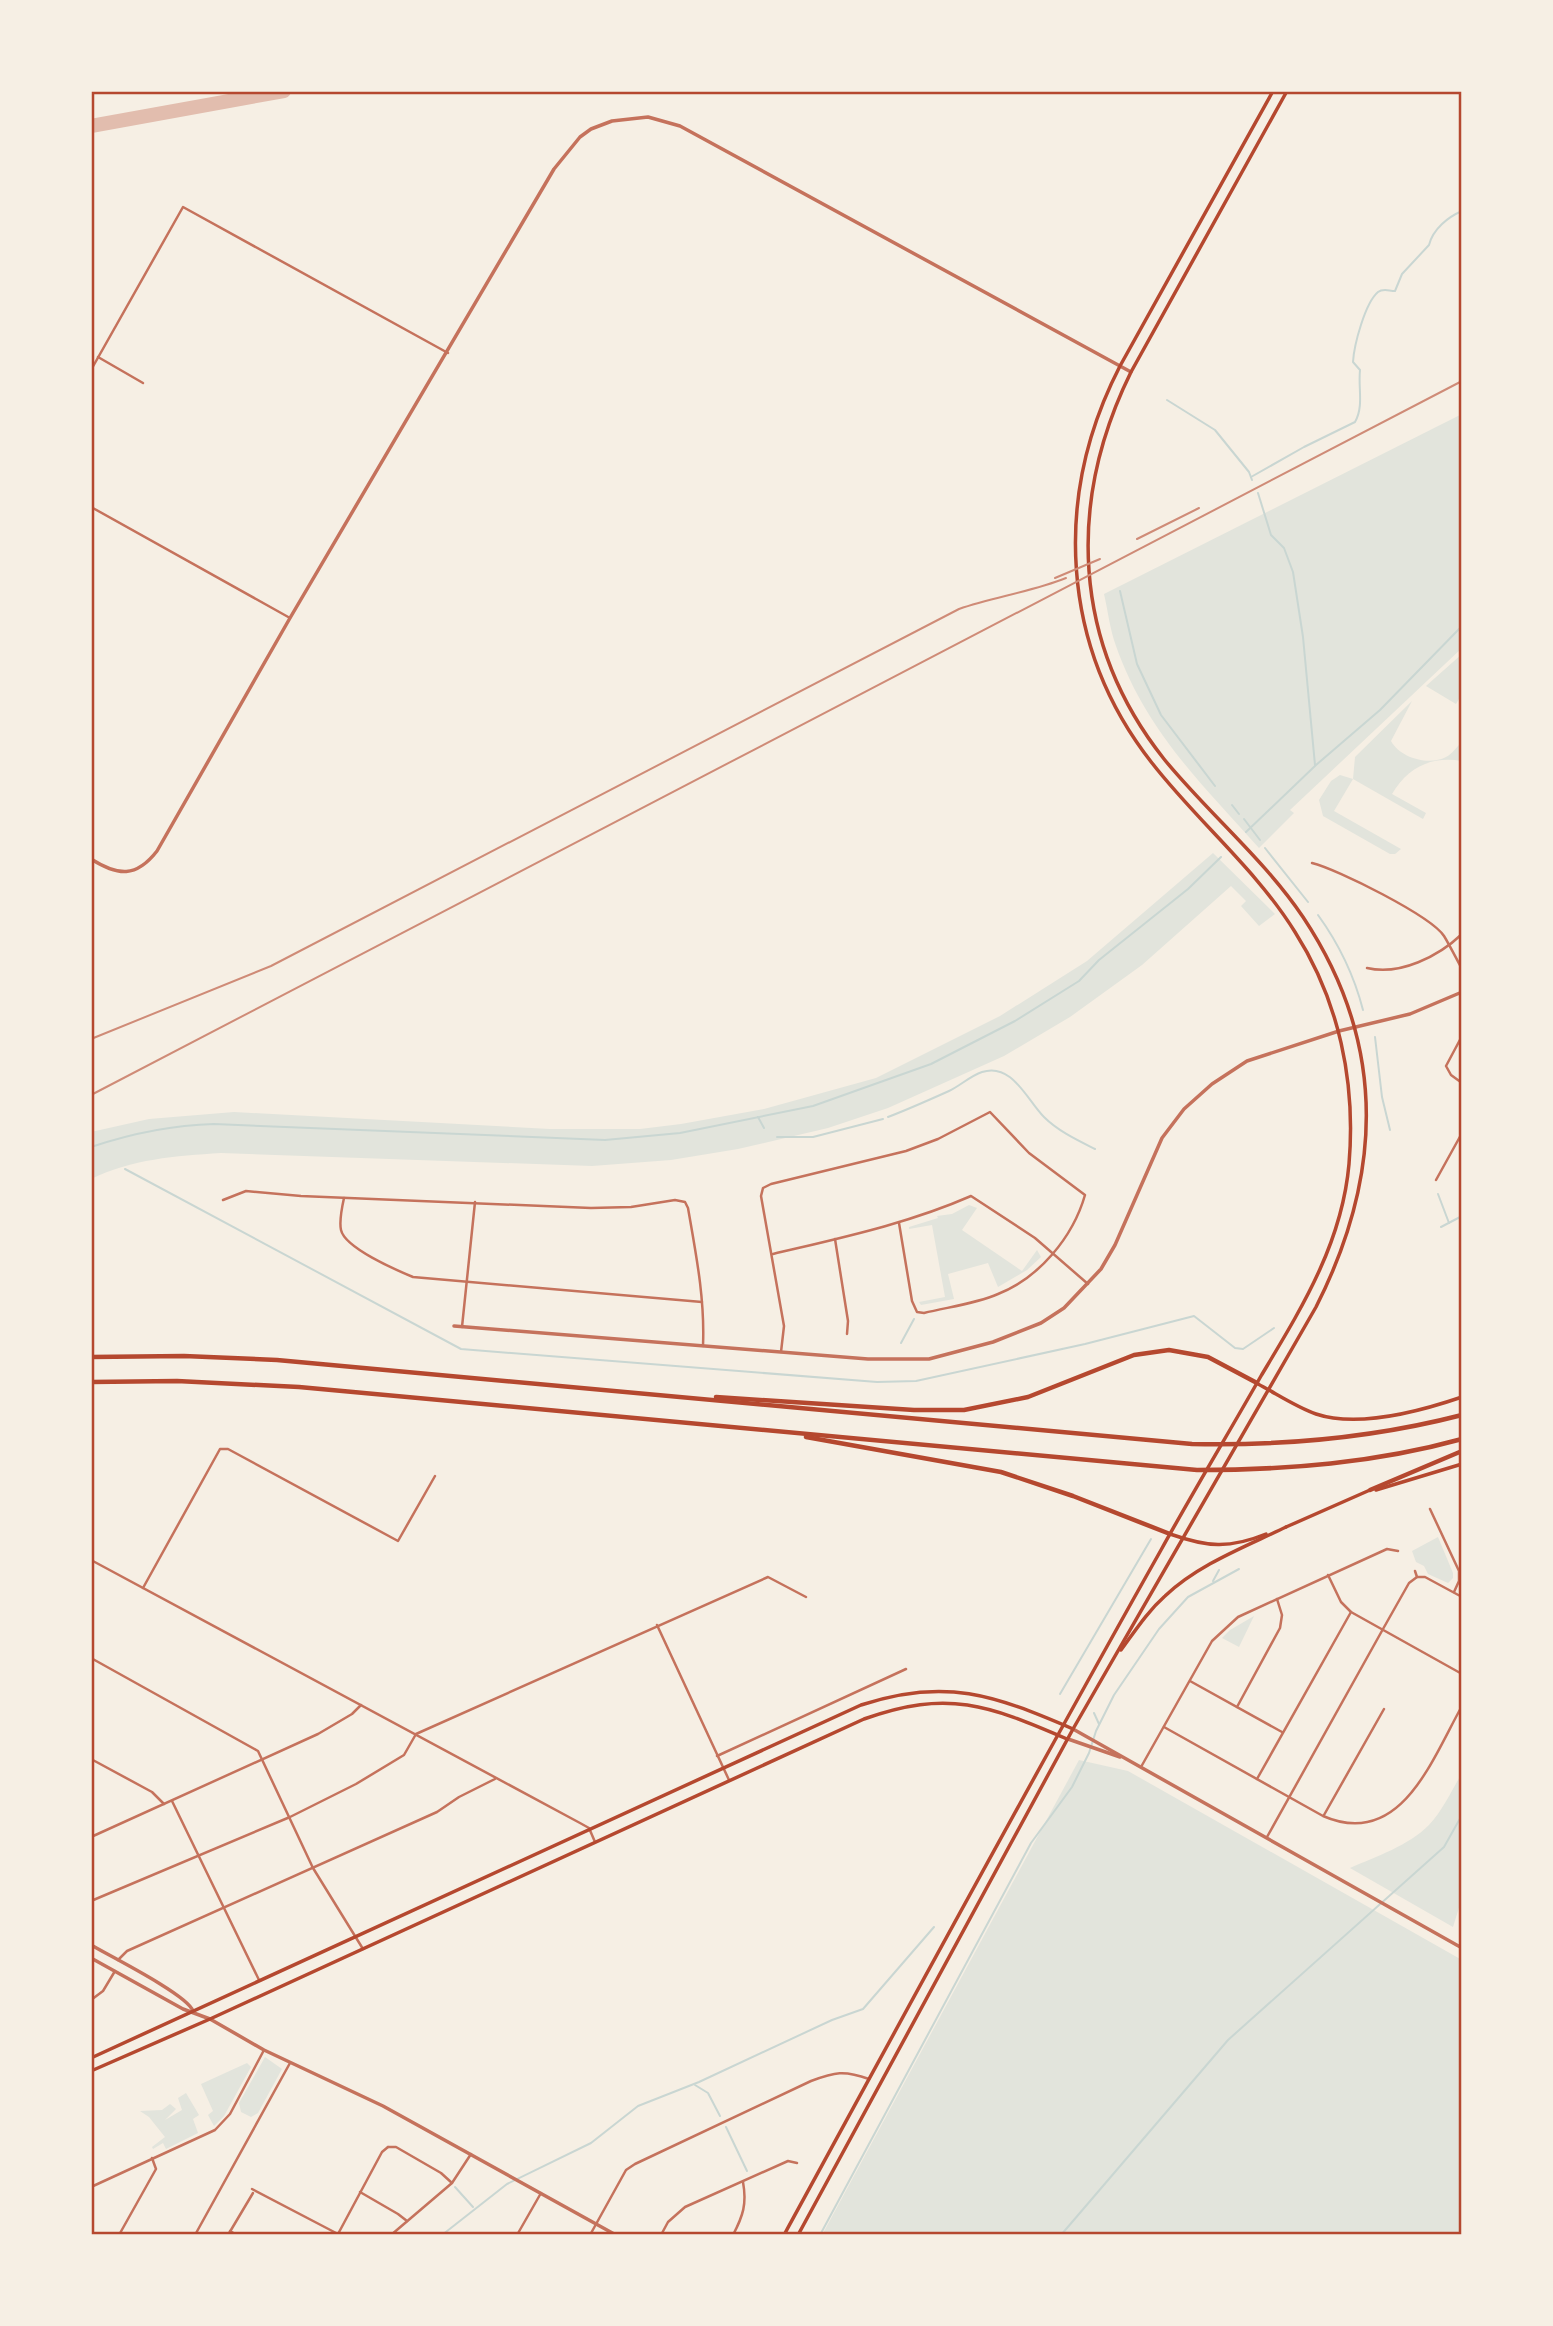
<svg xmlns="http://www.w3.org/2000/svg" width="1553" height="2326" font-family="'Open Sans',sans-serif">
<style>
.green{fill:#e2e4dc}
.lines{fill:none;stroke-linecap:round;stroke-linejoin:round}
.stream{stroke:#c9d6d2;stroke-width:2}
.taxiway{stroke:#e2bdae;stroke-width:14}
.minor{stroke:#c5725c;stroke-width:2.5}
.tertiary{stroke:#c5725c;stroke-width:3.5}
.secondary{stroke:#b5482f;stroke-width:3.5}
.primary{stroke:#b5482f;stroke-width:3.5}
.motorway{stroke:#b5482f;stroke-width:4.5}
.rail{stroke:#cf8b77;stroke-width:2}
.neatline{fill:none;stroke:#b5482f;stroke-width:2.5}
</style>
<rect width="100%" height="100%" fill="#f6efe4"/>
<g class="green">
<path d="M1462 414V648L1290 810 1294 813 1259 848C1201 783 1146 731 1116 646 1110 630 1108 611 1104 594Z"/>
<path d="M1462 654V694L1456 704 1426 686Z"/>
<path d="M1412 701 1391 741C1400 758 1429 766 1446 757 1452 754 1458 746 1462 741V761C1431 756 1408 767 1392 794L1426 813 1423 819 1353 779 1334 811 1401 849 1395 854H1390L1323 816 1319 800 1331 781 1340 775 1353 779 1355 757Z"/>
<path d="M1213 853 1275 914 1259 926 1241 906 1246 901 1231 886 1142 965 1070 1017 1004 1056 888 1108 828 1128 738 1149 671 1160 592 1166 221 1153C175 1156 132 1159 91 1179V1132L149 1119 234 1112 550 1129H640L681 1124 764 1109 876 1078 1000 1016 1087 961Z"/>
<path d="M969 1205 977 1208 962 1230 1022 1271 1037 1250 1041 1257 1027 1270 998 1287 988 1263 948 1274 954 1299 921 1305 919 1302 945 1297 932 1225 909 1229V1227L938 1218 937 1216 952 1214Z"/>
<path d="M1438 1537 1453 1573V1578L1448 1583 1428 1574 1424 1566 1416 1562 1412 1551Z"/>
<path d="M1254 1616 1239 1647 1222 1638 1230 1630Z"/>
<path d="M1079 1760 1128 1771 1462 1960V2235H822Z"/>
<path d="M1462 1773V1898L1453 1927 1350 1868C1377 1856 1408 1846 1429 1825 1443 1810 1452 1790 1462 1773Z"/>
<path d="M265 2057 282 2069 258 2113 251 2117 241 2112 239 2103Z"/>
<path d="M247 2063 251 2067 224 2116 214 2126 208 2115 213 2111 201 2084Z"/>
<path d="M186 2093 199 2115 193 2119 198 2133 166 2149 163 2143 153 2149 152 2147 165 2137 149 2117 140 2111 162 2110 170 2104 176 2109 165 2120 182 2110 178 2098Z"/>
</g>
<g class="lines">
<g class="stream">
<path d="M1167 400 1215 430 1249 472 1252 480"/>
<path d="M1251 477 1304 447 1355 422C1364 406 1358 388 1360 370L1353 362C1354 345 1365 303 1378 292 1383 288 1389 291 1395 291L1402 274 1429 245C1433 229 1448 217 1462 211"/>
<path d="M1258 493 1271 535 1284 548 1293 572 1303 637 1315 765"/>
<path d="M1120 591 1137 664 1161 715 1215 786"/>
<path d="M1232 805 1239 814"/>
<path d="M1244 819 1260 840"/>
<path d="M1246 832 1316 765 1380 710 1462 626"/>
<path d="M1265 848 1308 902"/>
<path d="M1318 915C1339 944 1354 975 1363 1010"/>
<path d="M1375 1037 1382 1097 1390 1130"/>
<path d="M758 1117 764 1128"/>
<path d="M888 1117C909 1109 929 1100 949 1091 960 1086 970 1076 982 1072 1012 1062 1027 1100 1044 1117 1058 1131 1077 1140 1095 1149"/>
<path d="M777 1137H813L883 1119"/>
<path d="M91 1147C130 1134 173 1125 214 1124L605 1140 680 1133 813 1106 931 1064 1015 1021 1079 981 1099 960 1188 889 1221 857"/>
<path d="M125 1169 461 1349 877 1382 916 1381 1085 1344 1194 1316 1235 1348 1243 1349 1274 1328"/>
<path d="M1438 1194 1449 1223"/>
<path d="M1441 1227 1462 1216"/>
<path d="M901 1343 914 1319"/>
<path d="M1213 1581 1219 1570"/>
<path d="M1060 1694 1151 1539"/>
<path d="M1094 1713 1099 1724"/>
<path d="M695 2085 708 2093 720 2116"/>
<path d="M726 2127 747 2171"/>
<path d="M455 2187 473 2207"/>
<path d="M442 2235 507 2184 591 2143 638 2106 699 2082 832 2020 863 2009 934 1927"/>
<path d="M820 2235 1031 1843 1072 1787 1089 1753 1096 1731 1114 1695 1159 1629 1188 1597 1239 1569"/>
<path d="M1061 2235 1228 2040 1444 1847 1462 1815"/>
</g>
<path class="taxiway" d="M91 126 284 91"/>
<g class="minor">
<path d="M98 357 143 383"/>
<path d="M91 370 183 207 448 353"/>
<path d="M91 507 290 618"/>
<path d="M1312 863C1337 869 1431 916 1444 936 1449 944 1457 960 1462 969"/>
<path d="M1367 968C1400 976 1439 956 1462 934"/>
<path d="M1462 1036 1446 1066 1451 1075 1462 1083"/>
<path d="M1436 1180 1462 1133"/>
<path d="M344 1198C342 1207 339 1221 341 1230 345 1248 396 1270 413 1277L702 1302"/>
<path d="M223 1200 246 1191 301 1196 591 1208 631 1207 675 1200 685 1202 688 1208C696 1254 705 1299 703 1346"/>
<path d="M835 1239 848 1321 847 1334"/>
<path d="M773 1254C840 1238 907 1224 971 1196L1035 1238 1088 1284"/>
<path d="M462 1327 475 1202"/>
<path d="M781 1352 784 1326 761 1196 763 1188 771 1184 906 1151 938 1139 990 1112 1029 1153 1085 1195C1073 1237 1039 1278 998 1294 975 1304 948 1307 924 1313L917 1312 912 1301 899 1223"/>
<path d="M1430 1509 1459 1571V1581L1454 1592"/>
<path d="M91 1560 580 1823 589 1828 595 1842"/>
<path d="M1415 1571 1417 1577H1425L1462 1597"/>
<path d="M1328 1575 1341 1602 1351 1612 1462 1674"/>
<path d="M143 1588 220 1449H228L398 1541 435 1476"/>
<path d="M657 1625 729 1780"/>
<path d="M91 1658 258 1751 313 1868 363 1949"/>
<path d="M1190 1681 1282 1732"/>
<path d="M1237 1707 1280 1628 1282 1615 1277 1599"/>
<path d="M1164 1727 1323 1816C1401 1850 1432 1759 1462 1706"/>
<path d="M717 1756 906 1669"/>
<path d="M91 1759 152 1792 164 1804"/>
<path d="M1141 1767 1212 1641 1238 1617 1387 1549 1398 1551"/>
<path d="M1257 1779 1351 1612"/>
<path d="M172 1801 259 1980"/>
<path d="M1324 1815 1384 1709"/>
<path d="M91 1837 318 1734 352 1714 361 1705"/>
<path d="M1267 1837 1383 1629 1409 1583 1417 1577"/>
<path d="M91 1901 290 1817 356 1784 404 1755 416 1734 768 1577 806 1597"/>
<path d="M118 1960 127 1951 437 1812 459 1797 495 1779"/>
<path d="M91 2000 103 1991 115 1971"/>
<path d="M388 2147H396L441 2173 452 2183"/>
<path d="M91 2187 215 2130 230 2114 264 2050"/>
<path d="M252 2189 338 2234"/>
<path d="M360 2192 398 2214 407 2221"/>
<path d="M230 2231 237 2235"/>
<path d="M338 2234 382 2152 388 2147"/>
<path d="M119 2235 156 2169 152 2158"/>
<path d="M195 2235 290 2063"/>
<path d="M228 2235 253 2193"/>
<path d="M391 2235 452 2183 471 2154"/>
<path d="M517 2235 541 2193"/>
<path d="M590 2235 626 2170 635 2164 811 2081C835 2072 844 2070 869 2079"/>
<path d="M661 2235 668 2222 685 2207 788 2161 797 2163"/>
<path d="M733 2235C743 2216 747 2204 743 2182"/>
</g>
<g class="tertiary">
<path d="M91 859C118 876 136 878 157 851L290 618 554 169 580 137 591 129 612 121 648 117 680 126 1131 372"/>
<path d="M454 1326 868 1359H929L993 1342 1041 1323 1064 1308 1101 1269 1115 1245 1162 1138 1184 1109 1212 1084 1247 1061 1339 1031 1410 1014 1462 992"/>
<path d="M1073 1729 1462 1948"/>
<path d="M1068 1739 1120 1757"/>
<path d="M91 1945C110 1956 188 1995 193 2011"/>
<path d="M91 1958 183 2009 210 2019 264 2050 383 2106 616 2235"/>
</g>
<g class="secondary">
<path d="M1376 1490 1462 1464"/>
<path d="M91 2058 861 1705C945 1677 994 1695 1073 1729"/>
<path d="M91 2071 210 2019 864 1719C948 1689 988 1705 1067 1739"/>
</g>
<g class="primary">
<path d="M1258 1384C1277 1394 1296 1407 1316 1414 1358 1428 1421 1411 1462 1397"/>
<path d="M1286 1527 1370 1490"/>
<path d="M1170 1534C1207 1547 1229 1549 1266 1534"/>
<path d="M1121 1650C1135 1631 1147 1612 1165 1596 1199 1564 1245 1547 1286 1527"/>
<path d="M784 2235C909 2006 1033 1777 1161 1550 1193 1492 1228 1434 1261 1376 1301 1309 1342 1244 1349 1164 1356 1082 1339 1001 1295 932 1256 869 1197 821 1152 763 1060 646 1053 496 1120 366L1273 91"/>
<path d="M798 2235 1073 1729 1316 1307C1383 1175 1387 1043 1303 917 1264 859 1208 813 1164 759 1072 643 1067 502 1131 372L1287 91"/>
</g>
<g class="motorway">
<path d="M91 1357 184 1356 277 1360 1192 1444C1284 1446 1373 1438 1462 1415"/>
<path d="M91 1382 177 1381 299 1387 1197 1470C1287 1470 1375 1463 1462 1439"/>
<path d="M716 1397 914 1410H964L1028 1397 1134 1355 1169 1350 1208 1357 1257 1383"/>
<path d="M806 1437 1001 1472 1073 1496 1170 1534"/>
<path d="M1370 1490 1462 1451"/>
</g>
<g class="rail">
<path d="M1137 539 1199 508"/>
<path d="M1055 578 1100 559"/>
<path d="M91 1039 271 966 959 609C994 597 1031 592 1066 578"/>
<path d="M91 1095 1462 381"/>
</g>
</g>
<rect width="1553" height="2326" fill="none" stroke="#f6efe4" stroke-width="186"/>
<rect x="93" y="93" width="1367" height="2140" class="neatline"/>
</svg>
